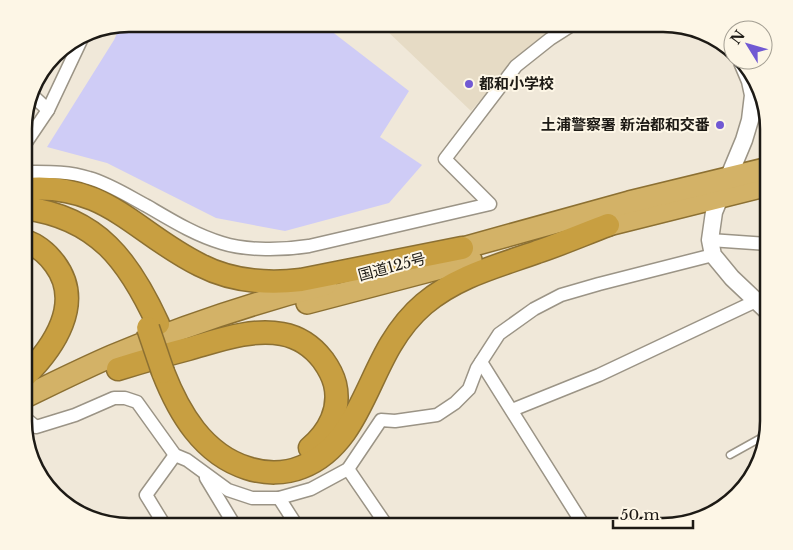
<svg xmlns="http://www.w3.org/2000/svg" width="793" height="550" font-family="'Libre Baskerville','Noto Sans JP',serif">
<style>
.built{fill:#e6dbc5}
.park{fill:#cfccf6}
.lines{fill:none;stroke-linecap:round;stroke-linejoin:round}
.service-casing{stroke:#9b9486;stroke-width:9}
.minor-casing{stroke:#9b9486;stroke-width:15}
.tertiary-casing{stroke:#9b9486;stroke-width:19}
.trunk-casing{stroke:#8c7032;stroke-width:24}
.motorway-casing{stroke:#8c7032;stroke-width:25}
.service{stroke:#fff;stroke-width:6}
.minor{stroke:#fff;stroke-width:12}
.tertiary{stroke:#fff;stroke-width:16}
.trunk{stroke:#d3b267;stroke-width:21}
.motorway{stroke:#c89f41;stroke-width:22}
.motorway-bridge-casing{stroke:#8c7032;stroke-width:25;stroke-linecap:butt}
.motorway-bridge{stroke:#c89f41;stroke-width:22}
.poi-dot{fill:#7159d3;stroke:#fdf6e6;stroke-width:2}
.labels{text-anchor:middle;stroke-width:4;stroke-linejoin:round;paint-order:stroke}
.poi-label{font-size:15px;font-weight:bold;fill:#1d1a15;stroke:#fdf6e6;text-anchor:start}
.street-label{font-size:15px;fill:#1d1a15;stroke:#fdf6e6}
.rim{fill:none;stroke:#1d1a15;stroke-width:2.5}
</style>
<rect width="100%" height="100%" fill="#f0e8d9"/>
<path class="built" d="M556 25 517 58 471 111 383 27Z"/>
<path class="park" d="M326 27 409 91 380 137 422 165 389 203 285 231 216 218 107 163 47 147 114 40 119 29Z"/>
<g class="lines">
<g class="service-casing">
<path id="service" d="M730 455 766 435"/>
</g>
<g class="minor-casing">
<g id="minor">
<path d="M32 95 48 110"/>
<path d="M25 144 48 110 83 36"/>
<path d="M25 172C46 172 68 171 89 178 110 184 128 196 147 206 171 220 195 235 222 243 247 251 284 250 309 246L490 204 445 159 516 66 550 39 572 25"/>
<path d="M710 240 769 244"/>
<path d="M481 362 584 526"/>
<path d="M512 410 599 375 756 301"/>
<path d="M25 418 36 427 75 415 114 398H125L137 402 175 455 187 460 228 490 252 498H279L311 489 348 469 381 420 395 421 437 415 455 403 469 389 477 368 499 334 534 309 561 295 599 284 713 255"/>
<path d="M348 469 387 526"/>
<path d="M206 478 235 526"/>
<path d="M279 498 297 526"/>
<path d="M165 526 146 495 175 455"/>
</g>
</g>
<g class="tertiary-casing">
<path id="tertiary" d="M742 62 750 81 753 95 750 120 744 140 714 212 710 240 713 255 732 278 769 313"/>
</g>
<g class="trunk-casing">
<g id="trunk">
<path d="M592 229 769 185"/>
<path d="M445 253 629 202 769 168"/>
<path d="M307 303 471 260"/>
<path d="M25 397C54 383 82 369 112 356 181 327 253 303 326 284"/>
</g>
</g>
<g class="motorway-casing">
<g id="motorway">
<path d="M25 189C106 182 135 233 200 265 231 281 267 284 301 280L462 248"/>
<path d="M25 208C98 218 129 261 158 324"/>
<path d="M118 369C141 362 165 355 188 349 217 341 251 328 282 334 299 337 313 347 323 360 328 367 333 376 335 384 341 409 329 432 310 448"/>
<path d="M163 372C179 413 203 454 247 468 265 474 285 474 302 467 353 447 365 387 391 344 400 329 411 315 424 304 457 276 498 266 537 252 561 244 584 234 608 225"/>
<path d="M25 376C54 347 84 303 55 264 47 253 37 245 25 241"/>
</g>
</g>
<use href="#service" class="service"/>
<use href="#minor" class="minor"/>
<use href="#tertiary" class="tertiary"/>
<use href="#trunk" class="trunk"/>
<use href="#motorway" class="motorway"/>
<g class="motorway-bridge-casing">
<path id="motorway-bridge" d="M148 328 163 372"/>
</g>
<use href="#motorway-bridge" class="motorway-bridge"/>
</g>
<g class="poi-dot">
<circle cx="469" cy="84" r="5"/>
<circle cx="720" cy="125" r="5"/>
</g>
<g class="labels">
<g class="poi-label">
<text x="479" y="89">都和小学校</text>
<text x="710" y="130" text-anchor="end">土浦警察署 新治都和交番</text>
</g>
<g class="street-label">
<text transform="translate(392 267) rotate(-15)" y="5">国道125号</text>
</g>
</g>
<path d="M0 0H793V550H0ZM129 32H663A97 97 0 0 1 760 129V421A97 97 0 0 1 663 518H129A97 97 0 0 1 32 421V129A97 97 0 0 1 129 32Z" fill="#fdf6e6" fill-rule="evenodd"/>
<path class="rim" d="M129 32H663A97 97 0 0 1 760 129V421A97 97 0 0 1 663 518H129A97 97 0 0 1 32 421V129A97 97 0 0 1 129 32Z"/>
<g transform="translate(748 45) rotate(307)"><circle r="24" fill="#fdf6e6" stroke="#a39e92"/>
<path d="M0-4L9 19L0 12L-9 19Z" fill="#7159d3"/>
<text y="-8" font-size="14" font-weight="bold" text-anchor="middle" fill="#1d1a15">N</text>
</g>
<path d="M613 520v8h80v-8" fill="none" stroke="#1d1a15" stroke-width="2.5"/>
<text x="620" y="520" font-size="15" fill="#1d1a15" stroke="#fdf6e6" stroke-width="4" paint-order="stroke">50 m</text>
</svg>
